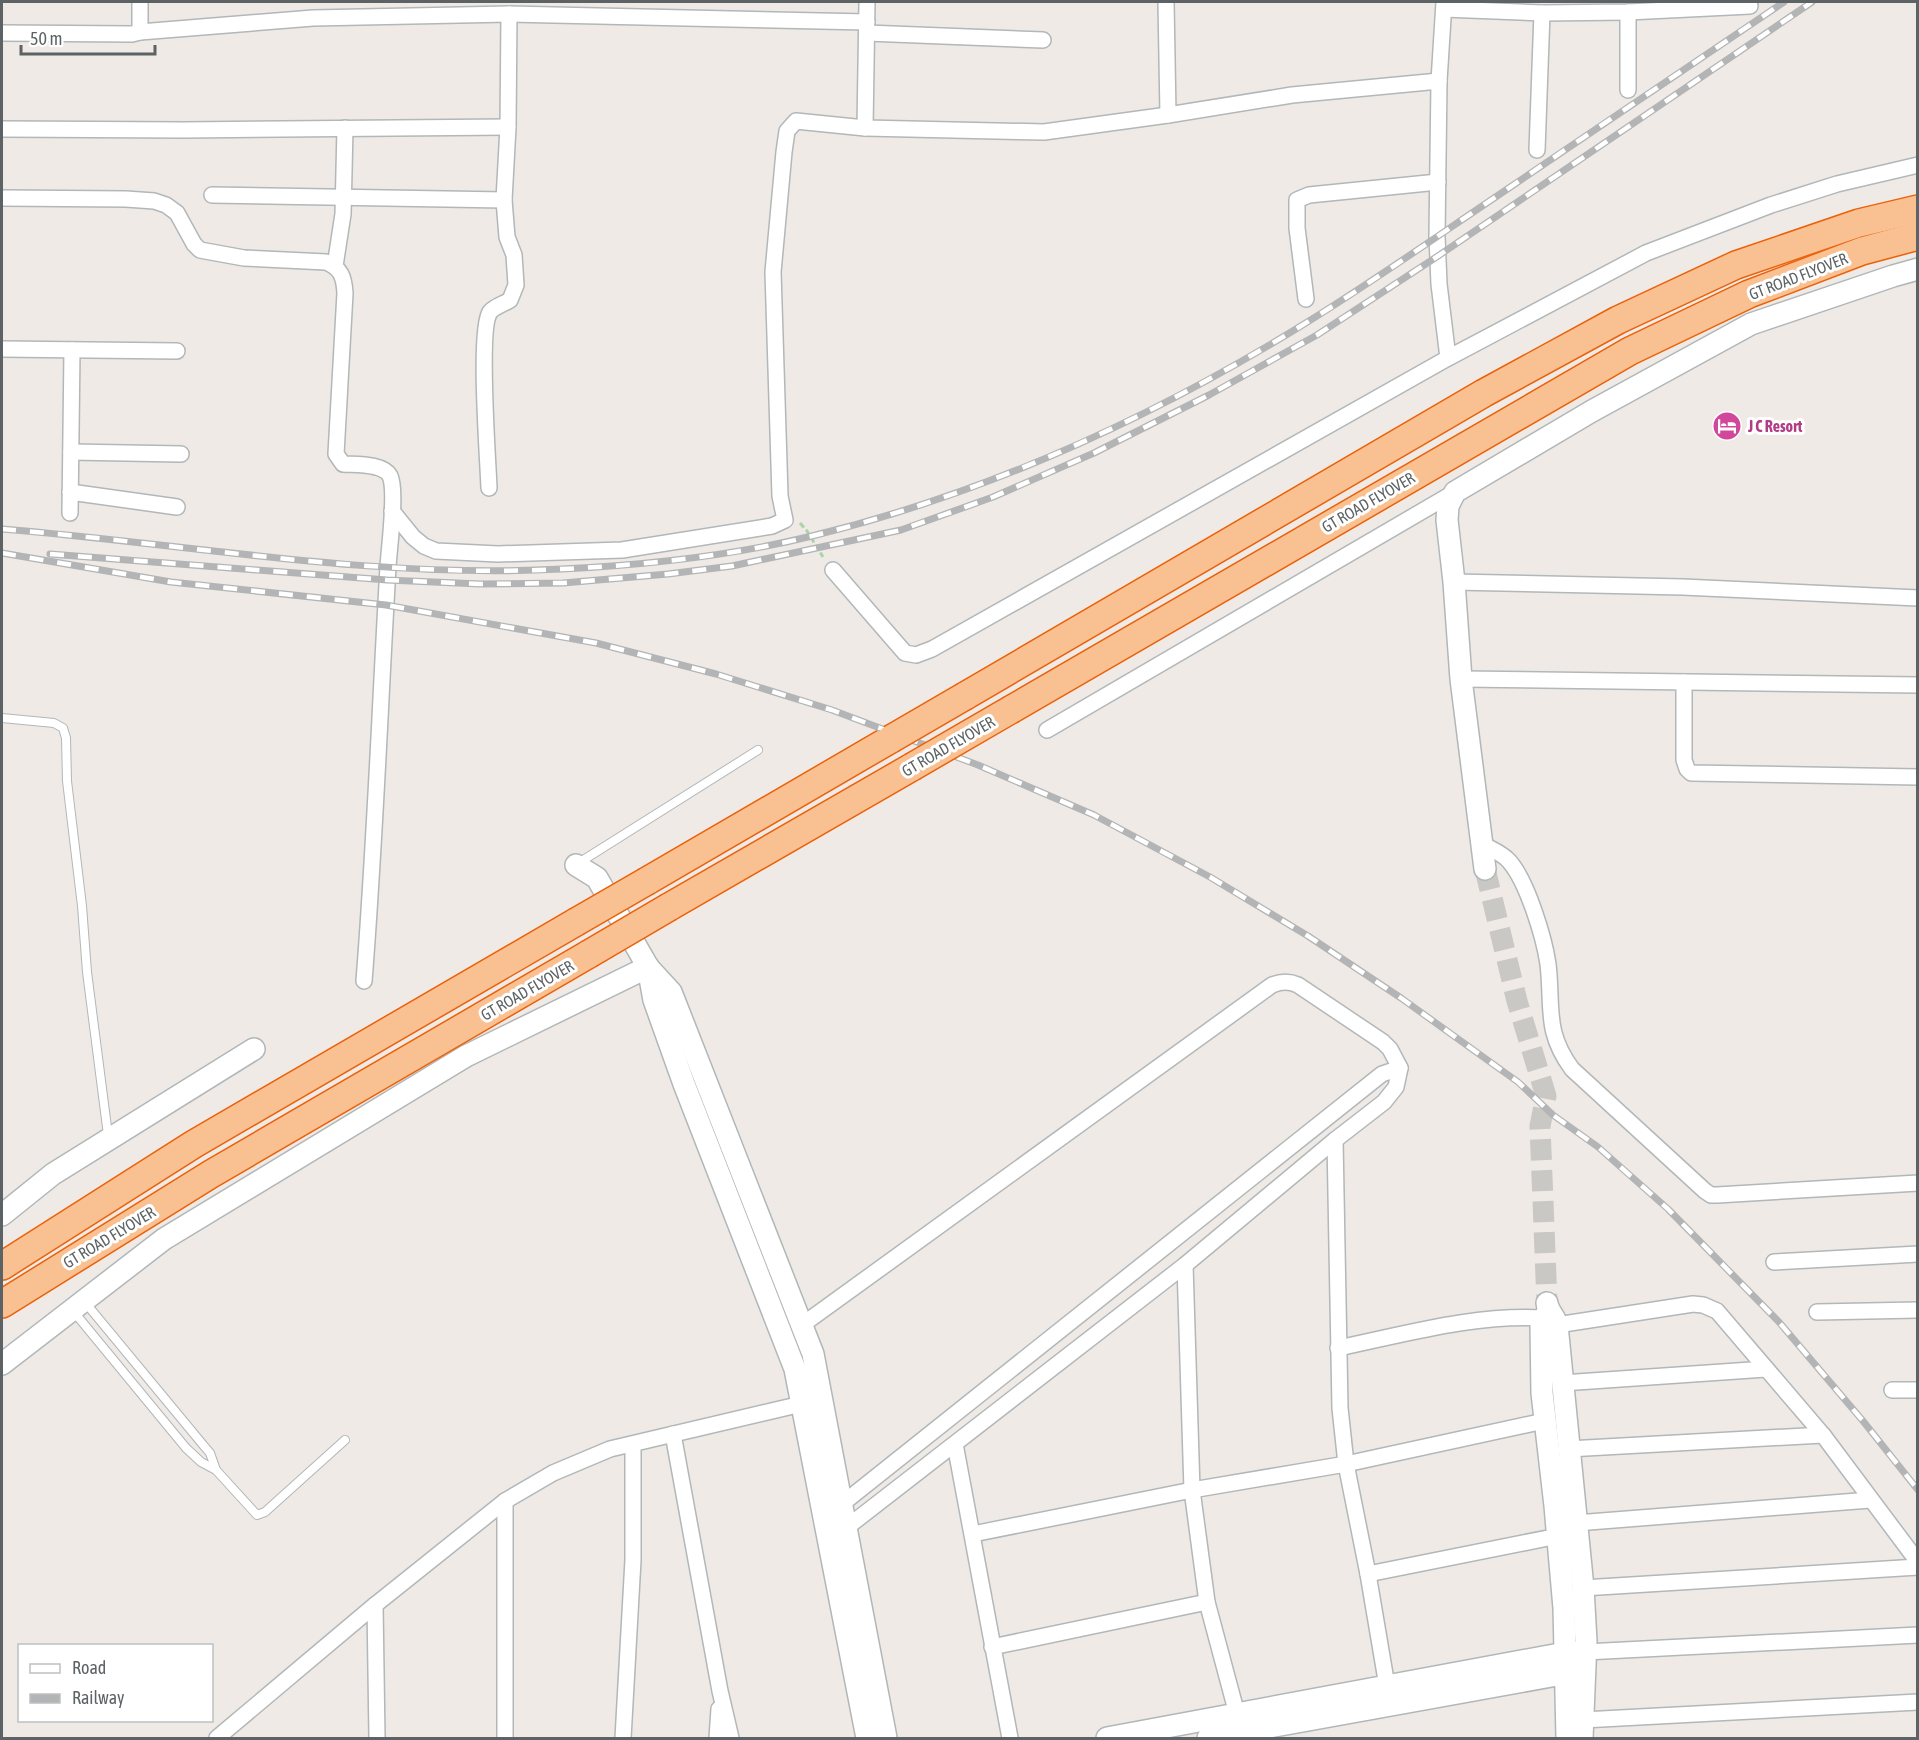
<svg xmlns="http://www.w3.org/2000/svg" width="1919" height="1740" font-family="'Asap Condensed',sans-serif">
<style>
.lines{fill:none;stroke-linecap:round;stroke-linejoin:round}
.secondary-tunnel{stroke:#cac8c5;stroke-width:21;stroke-dasharray:21 10;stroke-linecap:butt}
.lane-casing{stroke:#b2b7b9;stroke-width:10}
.street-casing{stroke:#b2b7b9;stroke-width:18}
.secondary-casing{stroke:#b1b7b9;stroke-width:24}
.highway-casing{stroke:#eb6109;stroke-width:30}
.path{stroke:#a8d6a6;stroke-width:3;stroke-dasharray:6 3;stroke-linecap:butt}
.lane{stroke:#fff;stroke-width:8}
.street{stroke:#fff;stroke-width:15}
.secondary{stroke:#fff;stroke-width:21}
.highway{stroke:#f9c092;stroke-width:27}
.rail-casing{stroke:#b3b4b5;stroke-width:7}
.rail{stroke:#fff;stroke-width:4.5;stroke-dasharray:14;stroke-linecap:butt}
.highway-bridge-casing{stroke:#eb6109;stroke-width:30;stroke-linecap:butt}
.highway-bridge{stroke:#f9c092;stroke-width:27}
.labels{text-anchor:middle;stroke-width:6;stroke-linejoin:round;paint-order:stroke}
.street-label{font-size:16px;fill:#5d6365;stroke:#fff}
.hotel-label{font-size:16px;font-weight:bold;fill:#b23c85;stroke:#fff;text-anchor:start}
</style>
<rect width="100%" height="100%" fill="#efeae5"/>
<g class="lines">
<path class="secondary-tunnel" d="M1485 869 1517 1001 1546 1096 1540 1126 1547 1303"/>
<g class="lane-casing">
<g id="lane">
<path d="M2 718 54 723 63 728 66 738 67 781 82 906 87 972 108 1135"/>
<path d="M577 864 758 750"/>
<path d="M84 1301 204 1446 210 1453 216 1470"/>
<path d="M74 1312 186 1448 201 1462 216 1470 257 1515 265 1512 345 1440"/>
</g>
</g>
<g class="street-casing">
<g id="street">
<path d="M140 2V32"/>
<path d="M1166 2 1168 115"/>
<path d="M1444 2 1439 81 1437 236 1439 284 1448 358"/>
<path d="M1444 9 1542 13 1628 12 1750 6"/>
<path d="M2 33 132 34 140 32 313 18 509 14 867 22"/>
<path d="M867 33 1043 40"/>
<path d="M1628 90V12"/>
<path d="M865 128 867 2"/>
<path d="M2 129 184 130 508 127"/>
<path d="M1537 150 1542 13"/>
<path d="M212 195 504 200"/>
<path d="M2 198 126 199 154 201 166 205 177 213 194 244 200 250 244 258 326 262C341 268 344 277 345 293L336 454 343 464C356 465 383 463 390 476 397 491 389 548 388 567 380 705 375 843 364 981"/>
<path d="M335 266 343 214 345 128"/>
<path d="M1306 299 1297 228V200L1309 195 1438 182"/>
<path d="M2 349 177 351"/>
<path d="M71 452 181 454"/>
<path d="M489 488C488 460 478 329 490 312 495 306 504 304 510 300L516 285 514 255 507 237 504 200 508 127 509 14"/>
<path d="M70 492 177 507"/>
<path d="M392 511 413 537 424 546 436 551 498 554 622 550 772 526 785 520 780 496 773 272 784 152 787 131 796 121 865 128 1044 132 1168 115 1292 95 1439 81"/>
<path d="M70 513 72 350"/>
<path d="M833 570 905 653 916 655 932 649 1448 358 1646 253 1771 205 1837 184 1918 165"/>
<path d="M1454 582 1683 587 1918 598"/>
<path d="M1461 679 1918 685"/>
<path d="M1684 682V760L1687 769 1691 773 1918 777"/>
<path d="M1047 730 1455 492"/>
<path d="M1482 844C1491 849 1502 853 1509 861 1527 881 1544 937 1548 964 1553 1007 1544 1031 1572 1069L1705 1191 1711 1195H1717L1918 1183"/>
<path d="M1335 1140 1340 1408 1346 1464 1368 1574 1387 1686"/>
<path d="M1774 1262 1918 1254"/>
<path d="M1185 1265 1192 1490 1207 1602 1237 1714"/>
<path d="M1817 1312 1918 1310"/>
<path d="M802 1325 1272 985C1282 981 1289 981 1298 985L1383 1042 1390 1049 1400 1068 1396 1087 1384 1102 1335 1140 1185 1265 846 1528"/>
<path d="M1557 1325 1693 1304 1703 1305 1717 1311 1823 1435 1918 1562"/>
<path d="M1338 1348C1406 1334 1474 1314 1544 1318"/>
<path d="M1562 1383 1766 1369"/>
<path d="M1892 1390H1918"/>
<path d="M673 1434 720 1691 731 1738"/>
<path d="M955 1444 1010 1738"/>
<path d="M1568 1449 1823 1435"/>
<path d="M842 1504 1382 1074 1400 1068"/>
<path d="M1576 1523 1870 1500"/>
<path d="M973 1534 1192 1490 1346 1464 1544 1421"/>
<path d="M1368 1574 1558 1536"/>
<path d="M1583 1588 1918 1567"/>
<path d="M375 1605 377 1738"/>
<path d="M992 1647 1207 1602"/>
<path d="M1585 1652 1918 1635"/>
<path d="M1583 1720 1918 1702"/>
<path d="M217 1738 375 1605 505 1501 553 1473 610 1449 810 1402"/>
<path d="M505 1738V1501"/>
<path d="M623 1738 633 1560V1444"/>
<path d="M717 1738 719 1709"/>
</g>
</g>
<g class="secondary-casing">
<g id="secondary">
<path d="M1485 869 1461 679 1454 582 1447 520 1448 506 1455 492 1592 411 1751 324 1893 276 1918 269"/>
<path d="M648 967 671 992 813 1354 886 1738"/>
<path d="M648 967 654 1000 684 1084 795 1369 867 1738"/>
<path d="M2 1215 53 1174 254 1049"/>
<path d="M1547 1303C1548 1312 1555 1316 1557 1325L1583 1588 1586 1641 1582 1738"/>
<path d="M1548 1311 1541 1326 1542 1393 1555 1506 1564 1608 1567 1738"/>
<path d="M2 1364 164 1239 466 1056 648 967 597 878 576 865"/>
<path d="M1107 1738 1565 1653 1585 1652"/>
<path d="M1208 1738 1579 1671"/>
</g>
</g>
<g class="highway-casing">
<g id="highway">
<path d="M965 696 1484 393 1618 320 1736 265 1859 223 1918 209"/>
<path d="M1012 709 1630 351 1749 294 1862 251 1918 236"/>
<path d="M647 881 891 739"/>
<path d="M669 907 912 767"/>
<path d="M2 1266 194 1144 576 922"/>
<path d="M2 1304 211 1174 589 954"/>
</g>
</g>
<path class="path" d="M800 523 807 531 823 557"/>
<use href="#lane" class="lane"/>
<use href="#street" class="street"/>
<use href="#secondary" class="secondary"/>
<use href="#highway" class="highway"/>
<g class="rail-casing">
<g id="rail">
<path d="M2 529C188 544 375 579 562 569 646 565 731 556 812 536 988 493 1156 416 1309 321 1375 280 1439 235 1503 192 1597 128 1691 65 1784 2"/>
<path d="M2 553 171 582 386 605 596 643 716 674 832 710 978 765 1094 815 1210 877 1308 936 1401 998 1518 1082 1553 1115 1598 1147 1668 1209 1779 1322 1863 1421 1918 1490"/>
<path d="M50 554 387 580 480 584 563 583 668 574 732 566 901 530 993 497 1094 453 1209 395 1317 335 1438 256 1812 2"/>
</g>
</g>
<use href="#rail" class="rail"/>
<g class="highway-bridge-casing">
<g id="highway-bridge">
<path d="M891 739 965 696"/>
<path d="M912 767 1012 709"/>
<path d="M576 922 647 881"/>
<path d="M589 954 669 907"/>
</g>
</g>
<use href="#highway-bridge" class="highway-bridge"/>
</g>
<defs>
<g id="hotel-disc" transform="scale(1.5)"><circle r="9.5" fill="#d1479c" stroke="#fff"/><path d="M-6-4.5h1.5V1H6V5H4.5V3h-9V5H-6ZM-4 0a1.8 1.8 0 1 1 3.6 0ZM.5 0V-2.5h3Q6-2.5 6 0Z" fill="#fff"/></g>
</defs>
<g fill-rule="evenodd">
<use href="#hotel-disc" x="1727" y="426"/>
</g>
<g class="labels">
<g class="street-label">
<text transform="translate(1798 276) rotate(-21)" y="6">GT ROAD FLYOVER</text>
<text transform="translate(1368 502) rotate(-30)" y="6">GT ROAD FLYOVER</text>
<text transform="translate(948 746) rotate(-30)" y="6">GT ROAD FLYOVER</text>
<text transform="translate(527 990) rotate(-30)" y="6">GT ROAD FLYOVER</text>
<text transform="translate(109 1237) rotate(-31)" y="6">GT ROAD FLYOVER</text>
</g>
<g class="hotel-label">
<text x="1748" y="432">J C Resort</text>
</g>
</g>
<rect width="1919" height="1740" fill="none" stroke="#5d6365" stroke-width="6"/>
<rect x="18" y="1644" width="195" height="78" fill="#ffffff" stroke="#bec1c1" stroke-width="1.5"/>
<rect x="30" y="1664" width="30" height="9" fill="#ffffff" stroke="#bec1c1" stroke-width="1.5"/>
<text x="72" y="1674" font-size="18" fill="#5d6365">Road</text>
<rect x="30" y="1694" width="30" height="9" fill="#b3b4b5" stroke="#bec1c1" stroke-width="1.5"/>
<text x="72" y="1704" font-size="18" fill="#5d6365">Railway</text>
<path d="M21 45v9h134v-9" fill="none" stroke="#5d6365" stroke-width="3"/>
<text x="30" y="45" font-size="18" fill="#5d6365" stroke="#ffffff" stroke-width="4.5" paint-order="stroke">50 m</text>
</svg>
